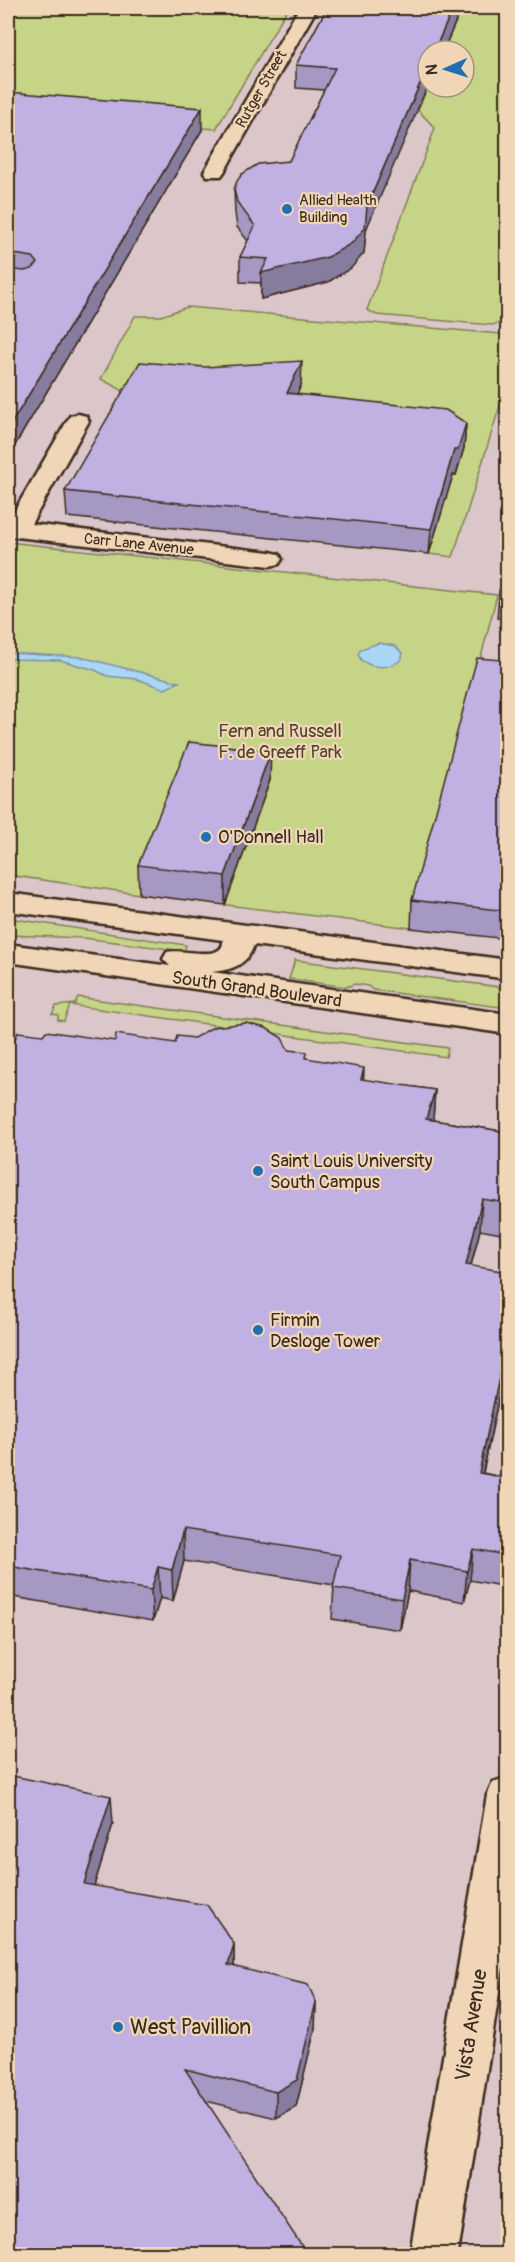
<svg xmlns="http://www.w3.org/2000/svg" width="515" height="2262" font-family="Pangolin,sans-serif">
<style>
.built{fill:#dbc6ca;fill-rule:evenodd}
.green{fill:#c6d488;stroke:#807f53;stroke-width:1.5}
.water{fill:#aad6f6;stroke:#7e91a0;stroke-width:1.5}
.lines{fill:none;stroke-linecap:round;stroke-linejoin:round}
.minor-casing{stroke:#3b2a1e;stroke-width:5}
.primary-casing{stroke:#3b2a1e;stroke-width:5}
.minor{fill:#f0d6b7;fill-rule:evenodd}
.primary{fill:#f0d6b7;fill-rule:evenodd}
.wall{fill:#a598c2;stroke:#3b2a1e;stroke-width:1.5}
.shaded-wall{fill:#867c9e;stroke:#3b2a1e;stroke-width:1.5}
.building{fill:#c0b1e2;stroke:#3b2a1e;stroke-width:1.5}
.poi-dot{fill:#1f6fb2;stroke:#f0d6b7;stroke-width:2}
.labels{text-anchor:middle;stroke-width:4.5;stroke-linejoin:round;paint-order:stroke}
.far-street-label{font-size:15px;fill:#3b2a1e;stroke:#f0d6b7}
.far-poi-label{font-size:15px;fill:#3b2a1e;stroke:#f0d6b7;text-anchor:start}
.park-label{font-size:18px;fill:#50442e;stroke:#f0d6b7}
.poi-label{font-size:18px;fill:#3b2a1e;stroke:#f0d6b7;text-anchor:start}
.street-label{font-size:18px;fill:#3b2a1e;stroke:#f0d6b7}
.near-street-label{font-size:21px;fill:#3b2a1e;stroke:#f0d6b7}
.near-poi-label{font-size:21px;fill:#3b2a1e;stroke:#f0d6b7;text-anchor:start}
</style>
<rect width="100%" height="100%" fill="#e6cfc0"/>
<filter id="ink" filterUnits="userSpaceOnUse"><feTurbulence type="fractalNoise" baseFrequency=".0167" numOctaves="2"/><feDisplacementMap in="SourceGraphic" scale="12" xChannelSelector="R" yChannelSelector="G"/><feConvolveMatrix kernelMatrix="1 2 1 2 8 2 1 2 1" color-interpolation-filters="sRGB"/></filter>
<g filter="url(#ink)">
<path class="built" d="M8 8H507V2254H8ZM428 51H464V87H428Z"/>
<g class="green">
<path d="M8 8H288L216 129 8 114Z"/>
<path d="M338 8H507L508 311 503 322 492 325 377 315 367 310 435 128 418 110 428 86 464 87V51H443L457 16Z"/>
<path d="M187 307 501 334 507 339V383L453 557 429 554 101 379 135 316H161Z"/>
<path d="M8 542 497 595 411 928 139 894 8 875Z"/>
<path d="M8 918 186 945 184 951 84 938 8 935Z"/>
<path d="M295 960 507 988V1008L373 990 368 986 355 984 346 987 289 979Z"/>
<path d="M78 997 448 1048 446 1057 70 1005 64 1021 58 1020V1015L52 1014 56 1006 75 1004Z"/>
</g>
<g class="water">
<path d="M379 643 395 646 403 654 401 660C390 669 373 669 361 660L358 654 361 649Z"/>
<path d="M8 653 81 657 179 682 165 689 137 679 107 676 95 670 60 660 8 659Z"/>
</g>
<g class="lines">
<g class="minor-casing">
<g id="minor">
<path d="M299 8H317L224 172 221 176H207L204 172Z"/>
<path d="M78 414 86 416 89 421 31 524 270 552 279 554 282 559 279 564 270 566 8 536V522L67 421 70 416Z"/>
<path d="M508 1777V1936L458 2254H410L487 1795 493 1782Z"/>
</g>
</g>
<g class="primary-casing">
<path id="primary" d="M8 893 508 960V979L254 945C247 965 232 970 212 972L508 1014V1034L8 962V944L170 966 163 959 167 952C183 948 225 963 223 940L8 911Z"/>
</g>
<use href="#minor" class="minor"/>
<use href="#primary" class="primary"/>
</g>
<g class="wall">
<path d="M327 8H458V16L443 51H428L366 230 364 253 351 268 328 282 261 299V283L240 282V257L248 241 237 227 235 213 234 189 289 161 324 90 296 88V65Z"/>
<path d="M8 92 202 130 8 457Z"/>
<path d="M301 385 297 394 466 423 464 448 456 475H453L429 554 67 517 65 491Z"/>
<path d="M507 561V619L497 618 499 592Z"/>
<path d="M507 640V939L411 928 412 900 502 660Z"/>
<path d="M270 780 225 905 139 894 138 865Z"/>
<path d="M43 1035 115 1041 175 1043 288 1050 307 1059 364 1080 435 1090 433 1120 507 1132V1235L480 1230 471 1266 507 1357 483 1473 507 1478V1587L470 1580 464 1602 408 1591 400 1630 332 1619 334 1585 184 1561 173 1601 160 1598 153 1621 8 1596V1054Z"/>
<path d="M8 1775 113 1824 94 1886 234 1944V1966L316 2002 315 2029 296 2107 276 2118 206 2101 8 2254Z"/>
</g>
<g class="shaded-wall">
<path d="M453 8H458V16L443 51H434Z"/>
<path d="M428 65V85L366 230 364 253 351 268 328 282 261 299V273L367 206Z"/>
<path d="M202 108V130L8 457V429Z"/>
<path d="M302 361 301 385 287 418V393Z"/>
<path d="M466 423 464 448 456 475H453L429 554 431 529 454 450Z"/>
<path d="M271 751 270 780 225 905V876Z"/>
<path d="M364 1068 363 1099 361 1079Z"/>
<path d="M435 1090 433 1120 426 1119Z"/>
<path d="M482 1199 480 1230 463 1296 466 1265Z"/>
<path d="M507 1340V1357L476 1504 479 1473Z"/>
<path d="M183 1530 184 1561 173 1601 172 1570Z"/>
<path d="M473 1549 470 1580 464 1602 467 1571Z"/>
<path d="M410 1560 408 1591 400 1630 402 1599Z"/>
<path d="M158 1567 160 1598 153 1621 151 1590Z"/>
<path d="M111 1796 113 1824 86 1912 84 1884Z"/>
<path d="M234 1944V1972L228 1965Z"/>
<path d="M316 2002 315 2029 296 2107 276 2118V2092Z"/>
</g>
<g class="building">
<path d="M327 8H453L434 51H428V65L367 206 365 228 352 243 328 257 261 273 268 259 240 257 255 226 237 202 234 189 237 181 242 174 258 164 289 161 335 68 296 65Z"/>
<path d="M8 92 202 108 8 429V269L24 271 32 269 38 263 33 257 8 253Z"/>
<path d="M302 361 287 393 446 410 466 423 458 450H454L431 529 65 491 140 362 205 367Z"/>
<path d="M507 561V593L499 592Z"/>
<path d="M507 640V911L412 900 477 658 502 660Z"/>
<path d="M189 742 271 751 225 876 138 865Z"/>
<path d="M246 1023 266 1028 282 1038 288 1050 307 1052 306 1058 364 1068 361 1079 435 1090 426 1119 507 1132V1203L482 1199 466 1265 507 1272V1340L479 1473 507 1478V1555L473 1549 467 1571 410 1560 402 1599 333 1588 340 1555 183 1530 172 1570 158 1567 151 1590 8 1566V1054L18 1032 43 1035 46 1031 115 1041 116 1034 175 1043 177 1036 194 1038 213 1027Z"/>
<path d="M8 1775 111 1796 84 1884 207 1905 234 1944 228 1965 308 1985 316 2002 297 2080 276 2092 185 2069 307 2254H8Z"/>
</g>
</g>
<g class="poi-dot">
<circle cx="287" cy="209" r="6"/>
<circle cx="206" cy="837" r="6"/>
<circle cx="258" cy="1171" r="6"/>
<circle cx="258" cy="1330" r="6"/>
<circle cx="118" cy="2027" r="6"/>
</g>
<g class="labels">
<g class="far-street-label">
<text transform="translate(261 89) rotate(-60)" y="5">Rutger Street</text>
<text transform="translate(139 544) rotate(6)" y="5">Carr Lane Avenue</text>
</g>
<g class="far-poi-label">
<text x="299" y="205">Allied Health<tspan x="299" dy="17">Building</tspan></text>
</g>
<g class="park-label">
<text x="280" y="737">Fern and Russell<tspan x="280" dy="21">F. de Greeff Park</tspan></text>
</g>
<g class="poi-label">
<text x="218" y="843">O'Donnell Hall</text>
<text x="270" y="1167">Saint Louis University<tspan x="270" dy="21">South Campus</tspan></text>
<text x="270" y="1326">Firmin<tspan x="270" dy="21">Desloge Tower</tspan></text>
</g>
<g class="street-label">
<text transform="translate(257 989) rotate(8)" y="6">South Grand Boulevard</text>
</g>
<g class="near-street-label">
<text transform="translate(471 2025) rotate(-81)" y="7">Vista Avenue</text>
</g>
<g class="near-poi-label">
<text x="130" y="2034">West Pavillion</text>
</g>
</g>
<rect width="515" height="2262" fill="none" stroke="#f0d6b7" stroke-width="30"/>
<rect x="15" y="15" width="485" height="2232" fill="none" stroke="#3b2a1e" stroke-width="2" filter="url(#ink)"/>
<g transform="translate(446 69) rotate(267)"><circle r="28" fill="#f0d6b7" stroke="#a8917a" stroke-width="1.5"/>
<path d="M0-4.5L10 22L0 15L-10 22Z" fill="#1f6fb2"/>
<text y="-9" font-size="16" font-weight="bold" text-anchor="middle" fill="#3b2a1e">N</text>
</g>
</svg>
